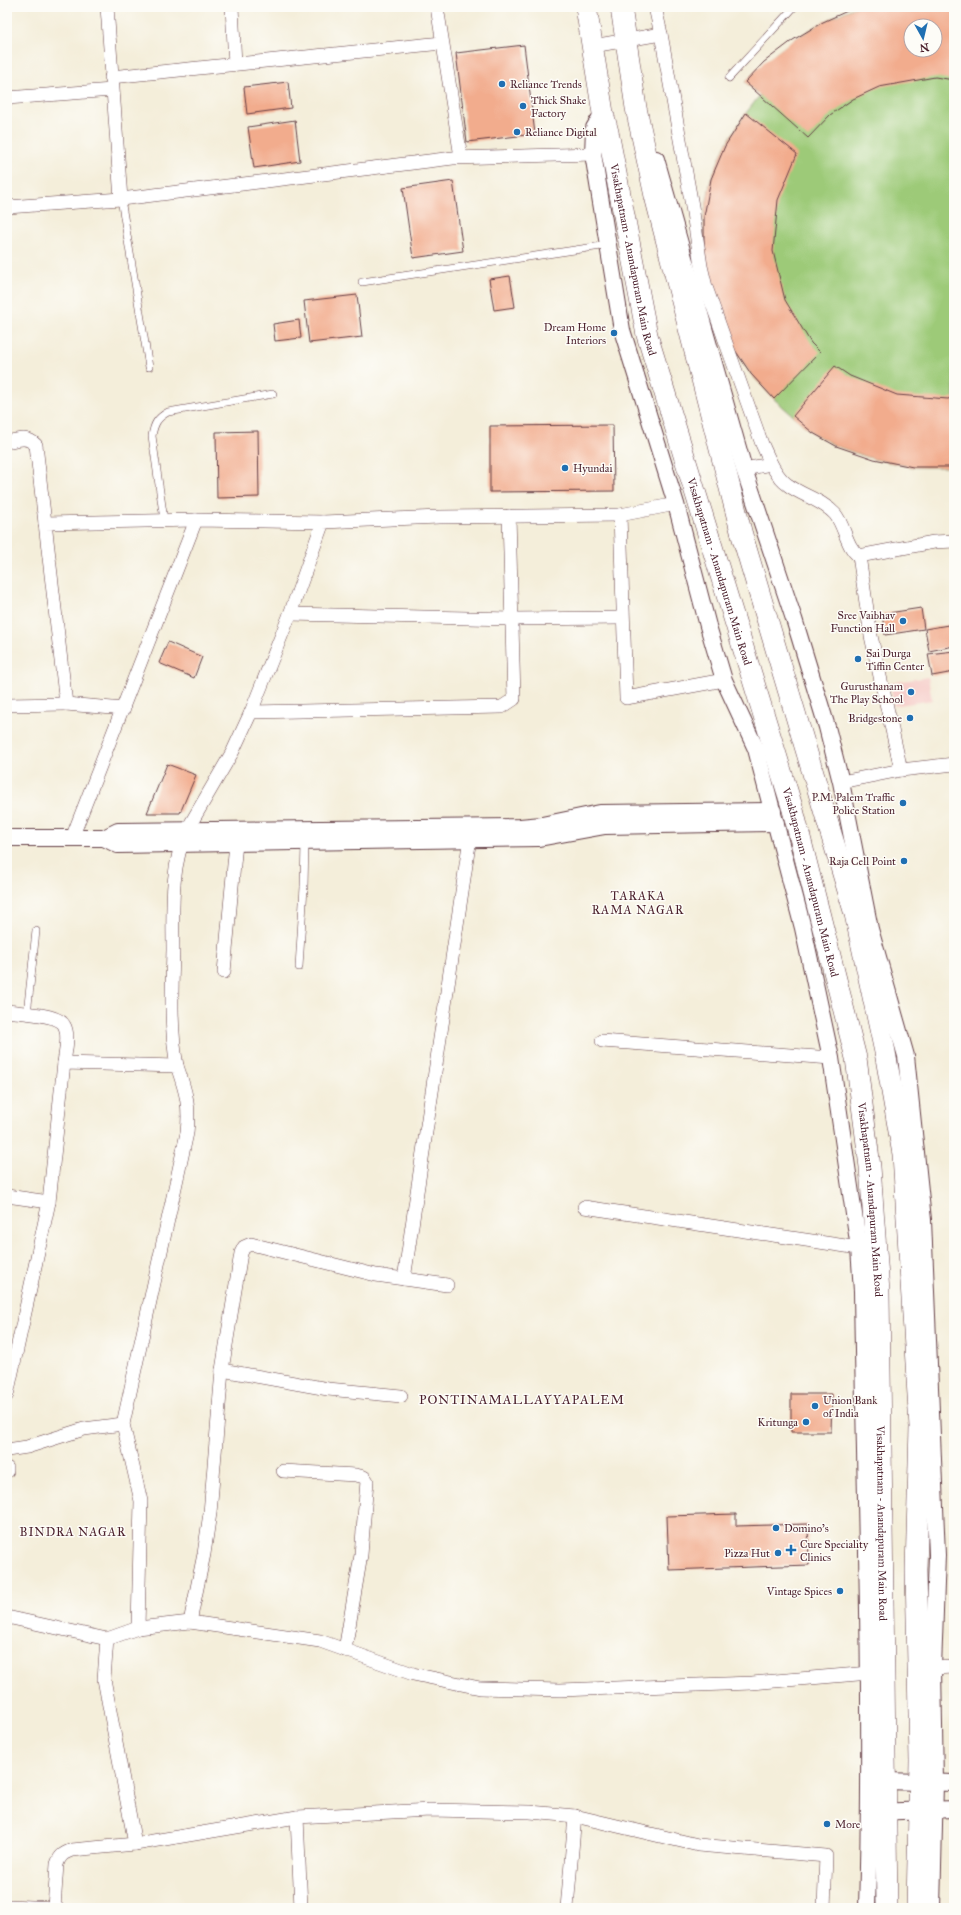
<svg xmlns="http://www.w3.org/2000/svg" width="961" height="1915" font-family="'IM FELL Great Primer',serif">
<style>
.built{fill:#f7d0cc}
.green{fill:#9dca78;stroke:#747452;fill-rule:evenodd}
.building{fill:#f2ac8d;fill-rule:evenodd}
.lines{fill:none;stroke-linecap:round;stroke-linejoin:round}
.service-casing{stroke:#643e45;stroke-width:8}
.minor-casing{stroke:#643e45;stroke-width:14}
.tertiary-casing{stroke:#643e45;stroke-width:18}
.primary-casing{stroke:#643e45;stroke-width:22}
.service{stroke:#fff;stroke-width:7}
.minor{stroke:#fff;stroke-width:13}
.tertiary{stroke:#fff;stroke-width:16}
.primary{stroke:#fff;stroke-width:21}
.poi-dot{fill:#1f6fb2;stroke:#fdfcf7;stroke-width:1.5}
.labels{text-anchor:middle;stroke-width:3;stroke-linejoin:round;paint-order:stroke}
.poi-label{font-size:11px;fill:#4a1f2b;stroke:#fdfcf7;text-anchor:start}
.street-label{font-size:11px;fill:#4a1f2b;stroke:#fdfcf7}
.neighbourhood-label{font-size:12px;letter-spacing:1px;fill:#4a1f2b;stroke:#fdfcf7}
.quarter-label{font-size:13px;letter-spacing:1px;fill:#4a1f2b;stroke:#fdfcf7}
</style>
<rect width="100%" height="100%" fill="#fdfcf7"/>
<filter id="ink" filterUnits="userSpaceOnUse"><feTurbulence type="fractalNoise" baseFrequency=".025" numOctaves="2"/><feDisplacementMap in="SourceGraphic" scale="8" xChannelSelector="R" yChannelSelector="G"/><feConvolveMatrix kernelMatrix="1 2 1 2 8 2 1 2 1" color-interpolation-filters="sRGB"/></filter>
<filter id="wash" filterUnits="userSpaceOnUse"><feTurbulence type="fractalNoise" baseFrequency=".012" numOctaves="4" result="noise"/><feDisplacementMap in="SourceGraphic" scale="16" xChannelSelector="R" yChannelSelector="G"/><feGaussianBlur stdDeviation="0.9" result="paint"/><feColorMatrix in="noise" values="0 0 0 0 0 0 0 0 0 0 0 0 0 0 0 0 0 1.4 0 .05"/><feComposite in="paint" operator="in"/></filter>
<g filter="url(#wash)">
<rect width="100%" height="100%" fill="#f4eeda"/>
<path class="built" d="M928 677 932 700 894 706 890 683Z"/>
<path class="green" d="M856 7H954V467H913L874 459 836 446 813 433 774 399 751 374 725 335 704 258V217L711 179 725 146 746 113 760 95 745 82C771 55 800 33 834 17 841 14 849 9 856 7ZM911 26H935V50H911Z"/>
<g id="blocks">
<g class="building">
<path d="M856 7H954V80L935 77 879 87 853 99 830 115 808 138 745 82 764 62 793 40 823 22ZM911 26H935V50H911Z"/>
<path d="M524 45 535 134 467 142 456 53Z"/>
<path d="M288 82 291 108 247 114 244 87Z"/>
<path d="M746 113 797 154 778 200 773 251 785 300 811 343 820 352 774 399 751 374 725 335 704 258V217L711 179 725 146Z"/>
<path d="M295 120 300 161 254 168 248 127Z"/>
<path d="M453 181 463 251 413 258 403 188Z"/>
<path d="M510 276 515 307 494 310 489 279Z"/>
<path d="M357 295 362 337 309 343 304 301Z"/>
<path d="M299 320 301 338 275 341 273 324Z"/>
<path d="M835 366 850 376 897 395 948 399 954 397V467H913L874 459 836 446 813 433 793 416Z"/>
<path d="M613 425 614 491 490 492V426Z"/>
<path d="M258 431 259 497 217 498 216 432Z"/>
<path d="M921 608 924 629 885 635 882 614Z"/>
<path d="M954 624V646L929 651 925 629Z"/>
<path d="M168 642 202 657 194 678 159 663Z"/>
<path d="M954 651V672L932 676 928 654Z"/>
<path d="M167 764 196 775 180 813H147Z"/>
<path d="M791 1394H832L831 1432H791Z"/>
<path d="M736 1514V1526L808 1524 809 1565 669 1570 667 1516Z"/>
</g>
</g>
</g>
<g filter="url(#ink)">
<use href="#blocks" fill-opacity="0" stroke="#643e45" stroke-width="1"/>
<g class="lines">
<g class="service-casing">
<g id="service">
<path d="M729 78 794 7"/>
<path d="M121 199 149 367"/>
<path d="M362 282 608 245"/>
<path d="M164 520 152 436C154 424 157 418 168 412L273 394"/>
<path d="M299 967 304 887 305 842"/>
<path d="M27 1014 36 931"/>
</g>
</g>
<g class="minor-casing">
<g id="minor">
<path d="M107 7 121 199"/>
<path d="M232 7 235 64"/>
<path d="M437 7 461 157"/>
<path d="M661 34 692 206 701 266 706 287 762 444C768 457 775 476 788 485 803 496 822 500 835 514 845 526 846 547 859 556L934 542 954 541"/>
<path d="M593 46 661 34 655 7"/>
<path d="M111 77 442 43"/>
<path d="M7 98 112 90"/>
<path d="M7 207 121 199 453 158 593 154"/>
<path d="M7 442C19 439 27 436 36 445L45 523"/>
<path d="M744 469 771 464"/>
<path d="M676 504 620 515 626 698 724 680"/>
<path d="M859 556 871 636 901 770"/>
<path d="M290 614 512 619 622 618"/>
<path d="M7 705 66 704"/>
<path d="M124 709 66 704 45 523 196 520"/>
<path d="M251 712 502 707 514 699 509 516"/>
<path d="M841 782 901 770 954 764"/>
<path d="M72 838 196 520 323 522"/>
<path d="M224 972 236 843"/>
<path d="M7 1011C20 1013 58 1014 64 1025 70 1035 65 1053 64 1063"/>
<path d="M602 1041 831 1058"/>
<path d="M177 1066C170 1028 172 989 173 950 173 910 170 867 187 830L233 751 251 712 290 614 323 522 439 517 620 515"/>
<path d="M7 1196 49 1202"/>
<path d="M584 1207 859 1248"/>
<path d="M404 1279 470 838"/>
<path d="M222 1370 328 1389 401 1396"/>
<path d="M7 1395 49 1202 64 1063 177 1066C186 1092 190 1105 187 1133L123 1424 141 1501 138 1628"/>
<path d="M7 1450 27 1447 84 1429 123 1424"/>
<path d="M7 1468V1471"/>
<path d="M283 1471 356 1475 364 1477 367 1481 361 1555 345 1650"/>
<path d="M7 1617 107 1639"/>
<path d="M190 1622 204 1554 210 1513 222 1370 241 1253 244 1247 251 1244 376 1275 447 1285"/>
<path d="M933 1668 954 1667"/>
<path d="M297 1817 135 1844 104 1679 107 1639 138 1628 190 1622 320 1641 413 1674 480 1688 560 1690 752 1683 870 1673"/>
<path d="M7 1906 57 1908"/>
<path d="M54 1908 57 1864C60 1855 64 1853 72 1850L135 1844"/>
<path d="M301 1908 297 1817 430 1810 530 1812 575 1816 698 1845 826 1856 824 1908"/>
<path d="M567 1908 575 1816"/>
</g>
</g>
<g class="tertiary-casing">
<g id="tertiary">
<path d="M603 113 594 128 593 154 622 330 676 504 708 626 724 680 756 749 803 928 831 1058 859 1248 862 1291C865 1497 873 1702 867 1908"/>
<path d="M656 159 744 469 794 619 827 727 841 782 870 929 906 1056 923 1220 937 1555 933 1668 935 1783 932 1908"/>
<path d="M7 838H104L118 831 520 827 542 825 600 813 773 811"/>
<path d="M104 838 118 845 539 838 605 826 776 823"/>
<path d="M874 1782 886 1781 954 1783"/>
<path d="M876 1812 954 1809"/>
</g>
</g>
<g class="primary-casing">
<g id="primary">
<path id="s1" d="M586 7 603 113 608 132 647 335 793 810 856 1058 870 1167 879 1292 887 1908"/>
<path d="M621 7 636 108 655 196 742 535 855 914 885 1052 903 1154 920 1427 916 1570 920 1761 917 1908"/>
</g>
</g>
<use href="#service" class="service"/>
<use href="#minor" class="minor"/>
<use href="#tertiary" class="tertiary"/>
<use href="#primary" class="primary"/>
</g>
</g>
<g class="poi-dot">
<circle cx="502" cy="84" r="4"/>
<circle cx="523" cy="106" r="4"/>
<circle cx="517" cy="132" r="4"/>
<circle cx="614" cy="333" r="4"/>
<circle cx="565" cy="468" r="4"/>
<circle cx="903" cy="621" r="4"/>
<circle cx="858" cy="659" r="4"/>
<circle cx="911" cy="692" r="4"/>
<circle cx="910" cy="718" r="4"/>
<circle cx="903" cy="803" r="4"/>
<circle cx="904" cy="861" r="4"/>
<circle cx="815" cy="1406" r="4"/>
<circle cx="806" cy="1422" r="4"/>
<circle cx="776" cy="1528" r="4"/>
<path d="M789 1544h4v4h4v4h-4v4h-4v-4h-4v-4h4z"/>
<circle cx="778" cy="1553" r="4"/>
<circle cx="840" cy="1591" r="4"/>
<circle cx="827" cy="1824" r="4"/>
</g>
<g class="labels">
<g class="poi-label">
<text x="510" y="88">Reliance Trends</text>
<text x="531" y="104">Thick Shake<tspan x="531" dy="13">Factory</tspan></text>
<text x="525" y="136">Reliance Digital</text>
<text x="606" y="331" text-anchor="end">Dream Home<tspan x="606" dy="13">Interiors</tspan></text>
<text x="573" y="472">Hyundai</text>
<text x="895" y="619" text-anchor="end">Sree Vaibhav<tspan x="895" dy="13">Function Hall</tspan></text>
<text x="866" y="657">Sai Durga<tspan x="866" dy="13">Tiffin Center</tspan></text>
<text x="903" y="690" text-anchor="end">Gurusthanam<tspan x="903" dy="13">The Play School</tspan></text>
<text x="902" y="722" text-anchor="end">Bridgestone</text>
<text x="895" y="801" text-anchor="end">P.M. Palem Traffic<tspan x="895" dy="13">Police Station</tspan></text>
<text x="896" y="865" text-anchor="end">Raja Cell Point</text>
<text x="823" y="1404">Union Bank<tspan x="823" dy="13">of India</tspan></text>
<text x="798" y="1426" text-anchor="end">Kritunga</text>
<text x="784" y="1532">Domino's</text>
<text x="800" y="1548">Cure Speciality<tspan x="800" dy="13">Clinics</tspan></text>
<text x="770" y="1557" text-anchor="end">Pizza Hut</text>
<text x="832" y="1595" text-anchor="end">Vintage Spices</text>
<text x="835" y="1828">More</text>
</g>
<g class="street-label">
<text dy="4" stroke="none"><textPath href="#s1" startOffset="257">Visakhapatnam - Anandapuram Main Road</textPath></text>
<text dy="4" stroke="none"><textPath href="#s1" startOffset="581">Visakhapatnam - Anandapuram Main Road</textPath></text>
<text dy="4" stroke="none"><textPath href="#s1" startOffset="905">Visakhapatnam - Anandapuram Main Road</textPath></text>
<text dy="4" stroke="none"><textPath href="#s1" startOffset="1229">Visakhapatnam - Anandapuram Main Road</textPath></text>
<text dy="4" stroke="none"><textPath href="#s1" startOffset="1553">Visakhapatnam - Anandapuram Main Road</textPath></text>
</g>
<g class="neighbourhood-label">
<text x="638" y="900">TARAKA<tspan x="638" dy="14">RAMA NAGAR</tspan></text>
<text x="73" y="1536">BINDRA NAGAR</text>
</g>
<g class="quarter-label">
<text x="522" y="1404">PONTINAMALLAYYAPALEM</text>
</g>
</g>
<rect width="961" height="1915" fill="none" stroke="#fdfcf7" stroke-width="24"/>
<g transform="translate(923 38) rotate(172)"><circle r="19" fill="#fdfcf7" stroke="#b5a4a5"/>
<path d="M0-3L7 15L0 10L-7 15Z" fill="#1f6fb2"/>
<text y="-6" font-size="11" font-weight="bold" text-anchor="middle" fill="#4a1f2b">N</text>
</g>
</svg>
